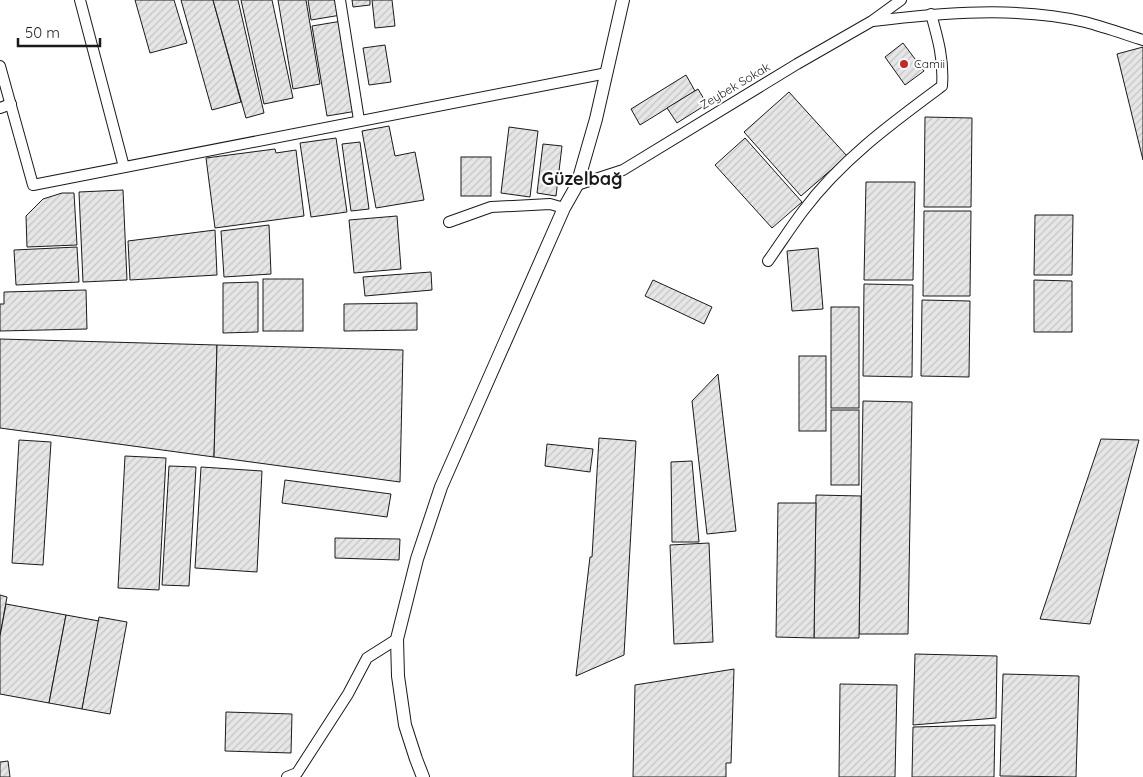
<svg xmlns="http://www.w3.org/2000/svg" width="1143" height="777" font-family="Quicksand,sans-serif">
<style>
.building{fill:url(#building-hatch);stroke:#1a1a1a}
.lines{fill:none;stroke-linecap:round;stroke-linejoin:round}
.minor-casing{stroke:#1a1a1a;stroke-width:12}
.tertiary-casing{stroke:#1a1a1a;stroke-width:14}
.minor{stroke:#fff;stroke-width:10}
.tertiary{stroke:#fff;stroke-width:12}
.poi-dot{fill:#c62828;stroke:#fff;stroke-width:2}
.labels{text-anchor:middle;stroke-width:4;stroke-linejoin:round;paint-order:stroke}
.poi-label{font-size:12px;fill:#1a1a1a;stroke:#fff;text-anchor:start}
.street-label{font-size:12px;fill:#1a1a1a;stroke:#fff}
.district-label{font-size:18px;font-weight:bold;fill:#1a1a1a;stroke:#fff}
</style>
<defs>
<pattern id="building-hatch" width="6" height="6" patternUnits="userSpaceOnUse" patternTransform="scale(1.25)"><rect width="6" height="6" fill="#e6e6e6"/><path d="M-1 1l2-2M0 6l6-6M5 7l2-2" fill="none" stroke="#c5c5c5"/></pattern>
</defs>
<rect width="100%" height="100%" fill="#fff"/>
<g class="building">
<path d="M135 0H174L187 43 150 53Z"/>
<path d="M181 0H213L241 102 212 110Z"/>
<path d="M213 0H238L264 113 246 118Z"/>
<path d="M241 0H272L293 98 264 104Z"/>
<path d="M278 0H306L320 84 293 89Z"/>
<path d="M308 0H339L341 15 311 20Z"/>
<path d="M352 0H370V5L353 7Z"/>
<path d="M372 0H392L395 26 375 28Z"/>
<path d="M342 21 357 111 327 116 312 26Z"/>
<path d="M903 43 924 71 905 85 885 57Z"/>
<path d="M385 45 391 82 369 85 363 48Z"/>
<path d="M1143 47V160L1117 54Z"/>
<path d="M686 75 695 91 640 125 631 109Z"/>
<path d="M698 89 707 104 677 123 667 108Z"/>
<path d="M789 92 847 156 801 196 744 132Z"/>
<path d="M925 117 972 118 971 207H924Z"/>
<path d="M389 126 395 156 415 152 424 200 376 208 362 131Z"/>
<path d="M509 127 538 131 530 197 501 193Z"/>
<path d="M336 138 347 212 311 217 300 143Z"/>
<path d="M745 138 802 202 772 228 715 165Z"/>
<path d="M360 142 369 209 351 211 342 144Z"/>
<path d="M543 144 562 146 556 196 537 193Z"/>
<path d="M275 149 276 153 296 150 304 216 215 228 206 158Z"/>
<rect x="461" y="157" width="30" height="39"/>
<path d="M866 182H915L913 280H864Z"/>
<path d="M123 190 127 280 83 282 79 192Z"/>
<path d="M62 193H74L77 245 27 247 26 216 43 199Z"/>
<path d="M924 211H971L970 296H923Z"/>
<path d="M1035 215H1073L1072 275H1034Z"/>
<path d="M397 216 401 269 354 273 349 220Z"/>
<path d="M269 225 271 274 224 277 221 231Z"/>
<path d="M215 230 217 275 130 280 128 241Z"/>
<path d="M77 247 79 282 16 285 14 250Z"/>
<path d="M818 248 823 309 792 311 787 251Z"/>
<path d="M431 272 432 290 365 296 363 277Z"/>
<rect x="263" y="279" width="40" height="52"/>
<path d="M653 280 712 307 704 324 645 296Z"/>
<path d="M1034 280 1072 281V332H1034Z"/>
<path d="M258 282V332L223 333V283Z"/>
<path d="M864 284 913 285 912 377 863 376Z"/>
<path d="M86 290 87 329 0 331V304H4V292Z"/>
<path d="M922 300 970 301 969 377 921 376Z"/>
<path d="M417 303V330L344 331V304Z"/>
<rect x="831" y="307" width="28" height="101"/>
<path d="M0 339 217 345 214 457 0 428Z"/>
<path d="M217 345 403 350 400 482 214 457Z"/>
<rect x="799" y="356" width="27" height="75"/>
<path d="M718 374 736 531 707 534 692 401Z"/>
<path d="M863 401 912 402 908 634H859Z"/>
<rect x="831" y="410" width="28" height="75"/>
<path d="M599 438 636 441 624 655 576 676 590 557H592Z"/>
<path d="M1101 439 1139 440 1090 624 1040 619Z"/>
<path d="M19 440 51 442 43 565 12 563Z"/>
<path d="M547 444 593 449 590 472 545 466Z"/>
<path d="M125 456 166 458 159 590 118 588Z"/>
<path d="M692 461 699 542H672L671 462Z"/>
<path d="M169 466 196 467 189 586 162 585Z"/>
<path d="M201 467 262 471 257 572 195 568Z"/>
<path d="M285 480 391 494 387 517 282 503Z"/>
<path d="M816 495 861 496 859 638H814Z"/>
<path d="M778 503H816L814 638 776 637Z"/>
<path d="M335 538 400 539 399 560 335 558Z"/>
<path d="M709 543 713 642 674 644 670 545Z"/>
<path d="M0 595 7 597 0 636Z"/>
<path d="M6 604 66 615 49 703 0 694V636Z"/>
<path d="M66 615 99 621 82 709 49 703Z"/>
<path d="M99 617 127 622 110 714 82 709Z"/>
<path d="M915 654 997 656 996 718 913 725Z"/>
<path d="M734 669 731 763H726V777H633L635 685Z"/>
<path d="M1003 674 1079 676 1076 777 1000 776Z"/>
<path d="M840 684 897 685 895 777H839Z"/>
<path d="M226 712 292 714 291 753 225 751Z"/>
<path d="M995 725 994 777H912L913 727Z"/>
<path d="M8 761 10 777H0V762Z"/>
</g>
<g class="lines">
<g class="minor-casing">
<g id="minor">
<path d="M80 0 124 167"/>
<path d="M340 0 359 120"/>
<path d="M873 21C940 13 1019 6 1085 22 1104 27 1124 34 1143 40"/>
<path d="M0 66 33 185 607 73"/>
<path d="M0 108 11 104"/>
<path d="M577 185 623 170 797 64 872 21 901 0"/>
<path d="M449 222 491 207 550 204 564 208"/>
<path d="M768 261C780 244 791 227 803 211 841 160 892 123 942 86 944 60 938 39 931 14"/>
<path d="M287 777 297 773 348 694 367 658 397 639"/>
</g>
</g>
<g class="tertiary-casing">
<path id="tertiary" d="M423 777 416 759 405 725 398 676 397 639 417 559 441 487 564 208 577 185 596 119 623 0"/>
</g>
<use href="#minor" class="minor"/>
<use href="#tertiary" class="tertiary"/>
</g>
<circle class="poi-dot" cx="904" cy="64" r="5"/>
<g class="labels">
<g class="poi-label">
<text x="914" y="68">Camii</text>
</g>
<g class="street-label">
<text transform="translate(735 86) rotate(-31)" y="4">Zeybek Sokak</text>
</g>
<g class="district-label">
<text x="582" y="185">Güzelbağ</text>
</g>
</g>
<path d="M18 38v8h82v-8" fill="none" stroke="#1a1a1a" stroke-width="2.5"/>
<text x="25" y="38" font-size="15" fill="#1a1a1a" stroke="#ffffff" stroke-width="4" paint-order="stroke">50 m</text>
</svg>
